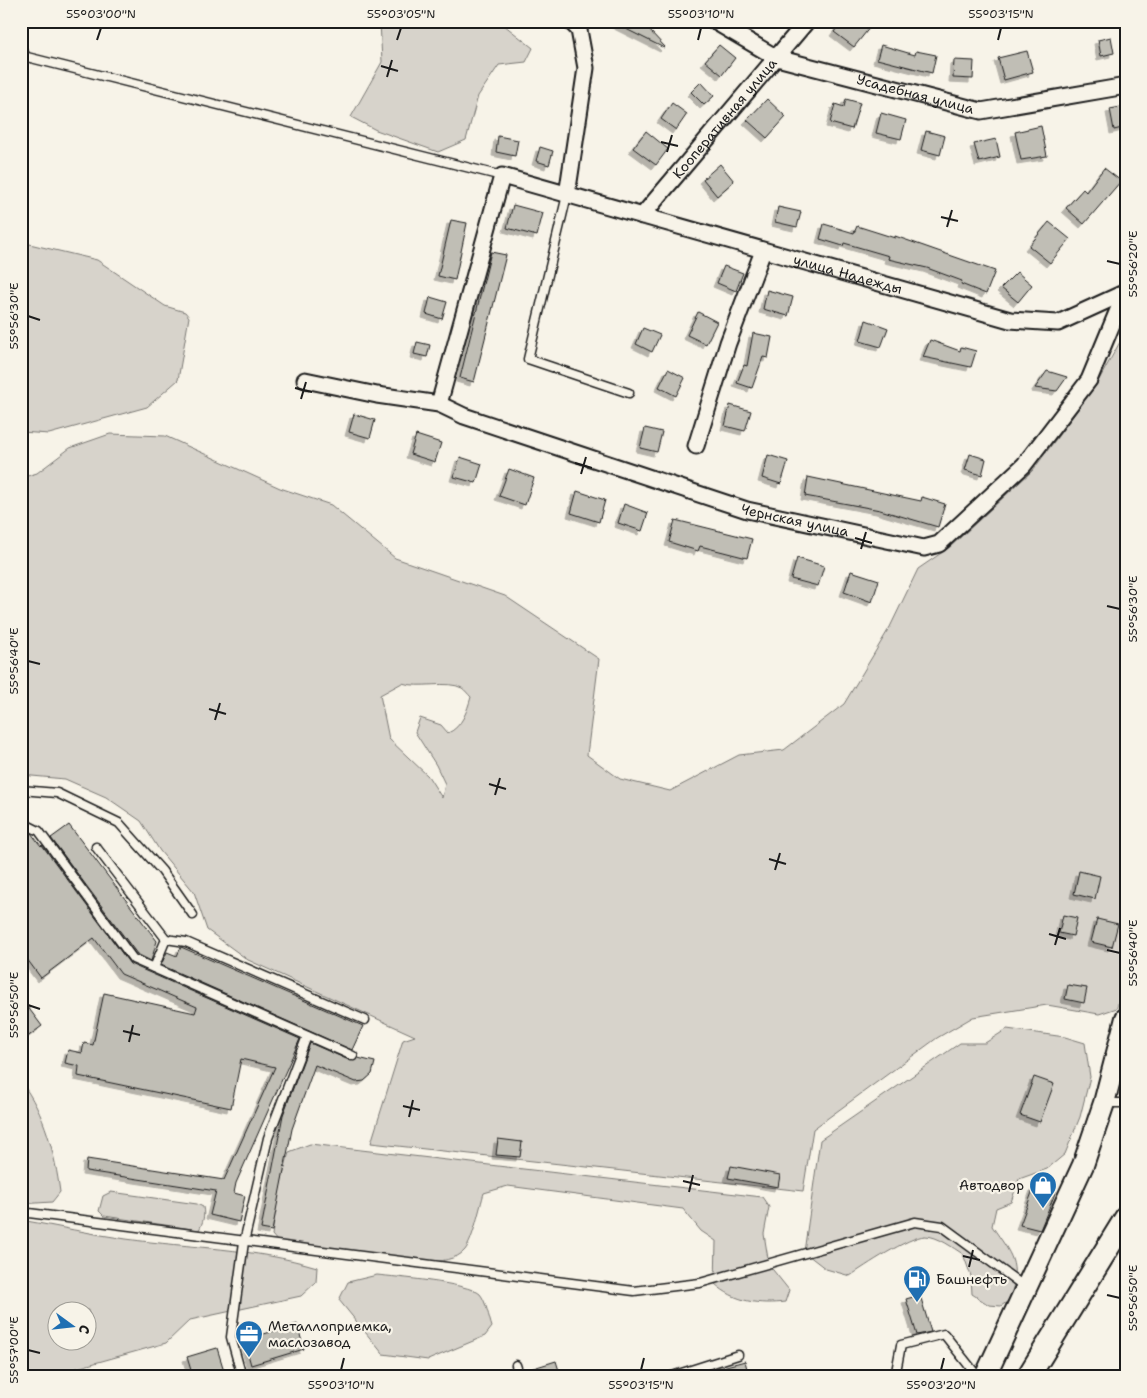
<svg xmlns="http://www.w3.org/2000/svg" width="1147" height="1398" font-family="'Shantell Sans',sans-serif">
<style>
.green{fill:#d7d3cb;stroke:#7a7874;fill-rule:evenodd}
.building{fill:#c0beb5;stroke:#1c1c1c;filter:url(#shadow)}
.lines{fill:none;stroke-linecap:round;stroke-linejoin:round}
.lane-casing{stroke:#1c1c1c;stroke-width:11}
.street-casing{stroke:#1c1c1c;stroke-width:19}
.secondary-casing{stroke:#1c1c1c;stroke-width:24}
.primary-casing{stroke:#1c1c1c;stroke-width:26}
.lane{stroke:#f7f3e8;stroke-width:8}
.street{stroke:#f7f3e8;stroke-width:15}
.secondary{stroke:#f7f3e8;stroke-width:20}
.primary{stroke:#f7f3e8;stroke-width:22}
.ticks{fill:none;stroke:#1c1c1c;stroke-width:2}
.labels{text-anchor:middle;stroke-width:4.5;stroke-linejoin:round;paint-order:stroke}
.street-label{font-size:14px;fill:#1c1c1c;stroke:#f7f3e8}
.poi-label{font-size:14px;fill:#1c1c1c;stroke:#f7f3e8;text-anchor:start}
.neatline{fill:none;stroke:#1c1c1c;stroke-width:2}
.ticks-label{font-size:12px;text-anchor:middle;fill:#1c1c1c}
</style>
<defs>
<filter id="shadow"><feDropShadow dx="-4" dy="4" stdDeviation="0" flood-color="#0004"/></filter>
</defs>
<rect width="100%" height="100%" fill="#f7f3e8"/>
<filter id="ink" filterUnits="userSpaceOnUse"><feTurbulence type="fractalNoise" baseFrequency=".02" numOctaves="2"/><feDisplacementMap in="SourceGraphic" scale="10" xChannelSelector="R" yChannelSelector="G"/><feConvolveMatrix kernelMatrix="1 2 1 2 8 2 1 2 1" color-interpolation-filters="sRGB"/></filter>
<g filter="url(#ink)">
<g class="green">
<path d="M380 21H499L533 48 526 62 499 65 478 96 466 140 438 152 376 130 351 117 382 62Z"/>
<path d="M21 242 97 260 165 306 185 312 189 317 178 380 147 407 49 434 21 432Z"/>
<path d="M1126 339V962L1117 1008 1099 1014 1047 1005 973 1017 937 1038 813 1129 803 1191 371 1143 403 1040 415 1036 248 960 207 930 194 892 160 851 141 821 106 797 65 779 21 775V478L37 473 70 448 110 434 165 436 280 488 331 505 395 558 505 596 599 659 587 755 620 779 670 791 739 755 784 750 844 704 890 627 918 569 950 547 1033 470 1096 385 1120 342ZM402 683C419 689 448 680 462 688 465 690 468 694 471 697 467 711 462 727 448 733L441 725 420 718 415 732 436 765 445 784 442 798 428 776 389 739 380 695Z"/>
<path d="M1007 1029 1065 1037 1085 1043 1090 1077 1080 1117 1065 1154 1047 1169 1019 1179 1011 1202 996 1208 992 1226C1013 1257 1019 1261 1011 1299L1001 1306 989 1305 972 1294 971 1276 963 1254C953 1248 938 1236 925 1236 908 1237 865 1266 850 1276L826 1269 804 1252 820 1140 960 1043H985Z"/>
<path d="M21 1082C45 1113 55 1155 60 1192L52 1202 21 1204Z"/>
<path d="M310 1144 762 1197 769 1207 764 1234 769 1265 789 1290 785 1302C759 1305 735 1302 715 1284L716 1241 701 1231 683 1209 508 1186 484 1193C480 1206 473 1240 465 1250 457 1260 439 1261 427 1263L278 1242 272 1235 278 1194 289 1152Z"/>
<path d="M111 1192 197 1204 203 1207C205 1216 203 1222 199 1230L104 1216 99 1211 103 1196Z"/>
<path d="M21 1220C56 1226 91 1234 126 1239 191 1248 253 1248 317 1267L316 1282 301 1296 190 1320 166 1343 45 1377H21ZM58 1310H88V1340H58Z"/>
<path d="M377 1275C396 1277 468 1283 480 1294 486 1301 489 1318 492 1327L485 1336 428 1360 383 1354 339 1300 348 1282Z"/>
</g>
<g class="building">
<path d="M610 21H658L650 31 665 47 664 48Z"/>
<path d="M842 21H875L854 47 834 32Z"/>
<path d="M1111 37 1114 53 1101 56 1098 40Z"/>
<path d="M719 45 735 58 722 75 705 61Z"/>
<path d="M881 45 915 55 916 51 936 55 932 73 877 59Z"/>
<path d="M1027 51 1033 72 1004 80 998 58Z"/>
<path d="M954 60 974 61 973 79 953 78Z"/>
<path d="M701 82 714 96 704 105 691 92Z"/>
<path d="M767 99 786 117 767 138 747 120Z"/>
<path d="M846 99 860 103 852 129 830 123 835 104 844 107Z"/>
<path d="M672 103 687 114 676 130 661 119Z"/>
<path d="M1126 106V127L1114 130 1110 109Z"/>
<path d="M881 113 906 120 901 139 876 133Z"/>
<path d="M1041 126 1047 156 1021 160 1015 132Z"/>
<path d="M646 131 668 149 656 165 633 148Z"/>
<path d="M926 131 945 136 940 155 921 150Z"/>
<path d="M498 136 518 140 515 156 496 152Z"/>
<path d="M996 139 1000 157 979 162 974 144Z"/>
<path d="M540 147 553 151 549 165 536 161Z"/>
<path d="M720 164 734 181 717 196 703 179Z"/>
<path d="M1104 168 1121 181 1084 224 1066 208 1083 189 1086 192Z"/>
<path d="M513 205 543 213 537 236 507 228Z"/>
<path d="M778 207 801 212 797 227 775 222Z"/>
<path d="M451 220 467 223 455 280 438 276Z"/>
<path d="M1049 222 1070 239 1050 263 1029 246Z"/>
<path d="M824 224 854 233 857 226 895 238V236L995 271 986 294 961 284 962 281 927 268 888 259 889 256 844 243 843 246 820 239Z"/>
<path d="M491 252 506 255 474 382 460 378Z"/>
<path d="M724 266 743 273 736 291 717 283Z"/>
<path d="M1017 272 1032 285 1018 302 1001 288Z"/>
<path d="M767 290 793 297 788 316 763 309Z"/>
<path d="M430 297 447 302 442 319 426 314Z"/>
<path d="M698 312 717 322 706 344 687 335Z"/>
<path d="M866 320 888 328 881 347 860 341Z"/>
<path d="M643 328 660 335 652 352 636 344Z"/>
<path d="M753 333 772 337 768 358 763 357 752 388 737 383 744 365 747 366Z"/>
<path d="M930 340 960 351 961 347 976 351 971 367 923 357Z"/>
<path d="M417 342 430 345 427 357 414 354Z"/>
<path d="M668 369 685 378 676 396 659 387Z"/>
<path d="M1047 371 1067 377 1057 391 1035 388Z"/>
<path d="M730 405 751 411 745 431 725 426Z"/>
<path d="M354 414 375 420 370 438 349 432Z"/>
<path d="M645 428 662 432 657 452 640 448Z"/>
<path d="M416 435 441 443 435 462 410 454Z"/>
<path d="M970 454 986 459 982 475 965 470Z"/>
<path d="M768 455 788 461 781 484 762 478Z"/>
<path d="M460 457 482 464 476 483 454 477Z"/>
<path d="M509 469 534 478 525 505 499 496Z"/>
<path d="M808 477 921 501 922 497 945 504 938 527 880 510 805 496Z"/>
<path d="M577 491 605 500 599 522 571 513Z"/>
<path d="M624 504 648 513 642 531 618 523Z"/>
<path d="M675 520 752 539 747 558 700 546 698 551 669 542Z"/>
<path d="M797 558 824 566 818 586 791 579Z"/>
<path d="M851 571 879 580 872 602 844 592Z"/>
<path d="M69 825 157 941 151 961 137 954 51 838Z"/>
<path d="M31 833 41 846 42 845 130 964 300 1039 236 1183 234 1193 245 1196 239 1222 210 1215 216 1191 86 1171 87 1159 224 1180 275 1067 241 1059 231 1108 78 1076 79 1066 65 1063 68 1050 82 1053 84 1043 93 1045 104 993 195 1013 197 1007 121 974 94 938 41 978 21 951V840Z"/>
<path d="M1079 871 1100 876 1095 899 1074 894Z"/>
<path d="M1063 915 1077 918 1073 936 1059 933Z"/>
<path d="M1097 919 1118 924 1112 947 1091 942Z"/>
<path d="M181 947 363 1026 352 1050 161 965 167 952 177 956Z"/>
<path d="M1068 985 1087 988 1084 1003 1065 999Z"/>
<path d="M21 998 42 1026 26 1038 21 1032Z"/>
<path d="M310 1043 351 1061 358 1058 375 1062 372 1074 364 1081 356 1082 315 1065 292 1129 272 1231 261 1229 283 1115Z"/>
<path d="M1034 1077 1054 1084 1040 1122 1020 1115Z"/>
<path d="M498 1139 522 1142 520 1157 496 1155Z"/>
<path d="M731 1166 780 1175 778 1187 728 1178Z"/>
<path d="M1034 1187 1056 1191 1040 1230 1020 1225Z"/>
<path d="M920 1295 931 1332 917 1335 906 1299Z"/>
<path d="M297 1324 304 1349 251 1365 244 1340Z"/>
<path d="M217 1348 226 1377H193L187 1357Z"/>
<path d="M556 1361 561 1377H525L524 1371Z"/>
<path d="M745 1361 749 1377H700V1373Z"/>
</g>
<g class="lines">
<g class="lane-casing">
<g id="lane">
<path d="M21 50 27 57 502 176"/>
<path d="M567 195 528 359 629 393"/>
<path d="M21 790 57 793 119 823 162 871 193 915"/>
<path d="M21 822 39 831 133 959 353 1056"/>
<path d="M96 847 166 939 154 968"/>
<path d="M166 939 186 942 365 1020"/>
<path d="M1106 1103H1126"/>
<path d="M21 1212 634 1291 700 1283 915 1222 942 1226 1025 1287"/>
<path d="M516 1365 520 1377"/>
<path d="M242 1377 231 1337 244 1242 268 1138 307 1036"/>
<path d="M669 1377 738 1355"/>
<path d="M895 1377 901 1345 944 1334 978 1377"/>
</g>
</g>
<g class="street-casing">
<g id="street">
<path id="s1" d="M714 21 777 58 981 111 1126 86"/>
<path d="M567 195 586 68 579 30 570 21"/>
<path id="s2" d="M642 216 807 21"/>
<path id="s3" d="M305 380 377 395 439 404 464 416 747 510 924 548 939 544 1024 465 1089 380 1125 293"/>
<path id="s4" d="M439 404 502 176 1010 320 1058 323 1126 292"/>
<path d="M696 446 728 343 763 251"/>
</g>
</g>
<g class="secondary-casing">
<path id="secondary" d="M985 1377 1083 1165 1104 1103 1126 1018"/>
</g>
<g class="primary-casing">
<path id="primary" d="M1028 1377 1126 1218"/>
</g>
<use href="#lane" class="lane"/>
<use href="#street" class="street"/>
<use href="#secondary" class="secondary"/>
<use href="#primary" class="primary"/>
</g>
</g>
<path class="ticks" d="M97 40 101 28M397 40 401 28M698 40 701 28M998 40 1001 28M381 66 398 71M387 77 392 60M661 142 678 146M667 152 672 135M941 217 958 221M947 227 952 210M1107 261 1120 264M28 316 40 320M295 388 312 392M301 399 306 382M575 463 592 468M581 474 586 457M855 538 872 543M861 549 866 532M1107 606 1120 609M28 661 40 664M209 709 226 714M215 720 220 703M489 784 506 789M495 795 500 778M769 859 786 864M775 870 780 853M1049 934 1066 939M1055 945 1060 928M1107 950 1120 953M28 1005 40 1009M123 1031 140 1035M129 1042 133 1025M403 1106 420 1110M409 1117 413 1100M683 1181 700 1185M689 1192 693 1175M963 1256 980 1260M969 1267 973 1250M1107 1295 1120 1298M28 1350 40 1353M341 1370 344 1358M641 1370 644 1358M941 1370 944 1358"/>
<defs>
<g id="shop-pin" transform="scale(1.4375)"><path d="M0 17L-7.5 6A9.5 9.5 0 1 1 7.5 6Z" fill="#1f6fb2" stroke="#f7f3e8"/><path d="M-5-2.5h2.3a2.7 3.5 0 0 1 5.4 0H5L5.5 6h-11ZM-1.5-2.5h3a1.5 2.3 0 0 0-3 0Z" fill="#fff"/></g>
<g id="fuel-pin" transform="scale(1.4375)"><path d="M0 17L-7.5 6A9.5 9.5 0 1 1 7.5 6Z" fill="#1f6fb2" stroke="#f7f3e8"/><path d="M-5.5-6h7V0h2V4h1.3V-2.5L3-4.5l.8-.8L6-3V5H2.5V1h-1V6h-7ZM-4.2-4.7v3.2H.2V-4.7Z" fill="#fff"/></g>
<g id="office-pin" transform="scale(1.4375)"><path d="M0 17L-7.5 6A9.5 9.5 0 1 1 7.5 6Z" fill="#1f6fb2" stroke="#f7f3e8"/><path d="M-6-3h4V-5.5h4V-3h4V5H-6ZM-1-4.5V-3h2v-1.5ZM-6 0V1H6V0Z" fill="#fff"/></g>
</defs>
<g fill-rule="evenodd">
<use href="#shop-pin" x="1043" y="1185"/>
<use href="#fuel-pin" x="917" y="1279"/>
<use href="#office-pin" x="249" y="1334"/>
</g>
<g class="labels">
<g class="street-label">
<text dy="5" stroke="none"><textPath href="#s1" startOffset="216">Усадебная улица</textPath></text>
<text dy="5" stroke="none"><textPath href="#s2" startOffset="128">Кооперативная улица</textPath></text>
<text dy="5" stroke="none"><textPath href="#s4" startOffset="596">улица Надежды</textPath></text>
<text dy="5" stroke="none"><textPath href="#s3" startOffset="511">Чернская улица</textPath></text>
</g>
<g class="poi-label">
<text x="1024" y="1190" text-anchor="end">Автодвор</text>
<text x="936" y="1284">Башнефть</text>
<text x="268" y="1331">Металлоприемка,<tspan x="268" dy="16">маслозавод</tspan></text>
</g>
</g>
<rect width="1147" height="1398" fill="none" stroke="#f7f3e8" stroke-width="55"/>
<g transform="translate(72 1326) rotate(105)"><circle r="24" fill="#f7f3e8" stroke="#9f9d96"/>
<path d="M0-4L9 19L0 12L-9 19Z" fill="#1f6fb2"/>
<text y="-8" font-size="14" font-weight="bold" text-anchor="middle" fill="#1c1c1c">С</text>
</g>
<rect x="28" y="28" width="1092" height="1342" class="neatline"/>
<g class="ticks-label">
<text x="101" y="18">55°03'00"N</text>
<text x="401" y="18">55°03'05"N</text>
<text x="701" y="18">55°03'10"N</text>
<text x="1001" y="18">55°03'15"N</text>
<text transform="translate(1133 264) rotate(-90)" y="4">55°56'20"E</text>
<text transform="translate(14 316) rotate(-90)" y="4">55°56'30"E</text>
<text transform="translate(1133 609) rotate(-90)" y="4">55°56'30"E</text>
<text transform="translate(14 661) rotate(-90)" y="4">55°56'40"E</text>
<text transform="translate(1133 953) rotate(-90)" y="4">55°56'40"E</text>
<text transform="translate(14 1005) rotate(-90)" y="4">55°56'50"E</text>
<text transform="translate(1133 1298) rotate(-90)" y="4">55°56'50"E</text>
<text transform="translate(14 1350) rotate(-90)" y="4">55°57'00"E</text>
<text x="341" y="1389">55°03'10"N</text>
<text x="641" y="1389">55°03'15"N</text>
<text x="941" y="1389">55°03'20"N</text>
</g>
</svg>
